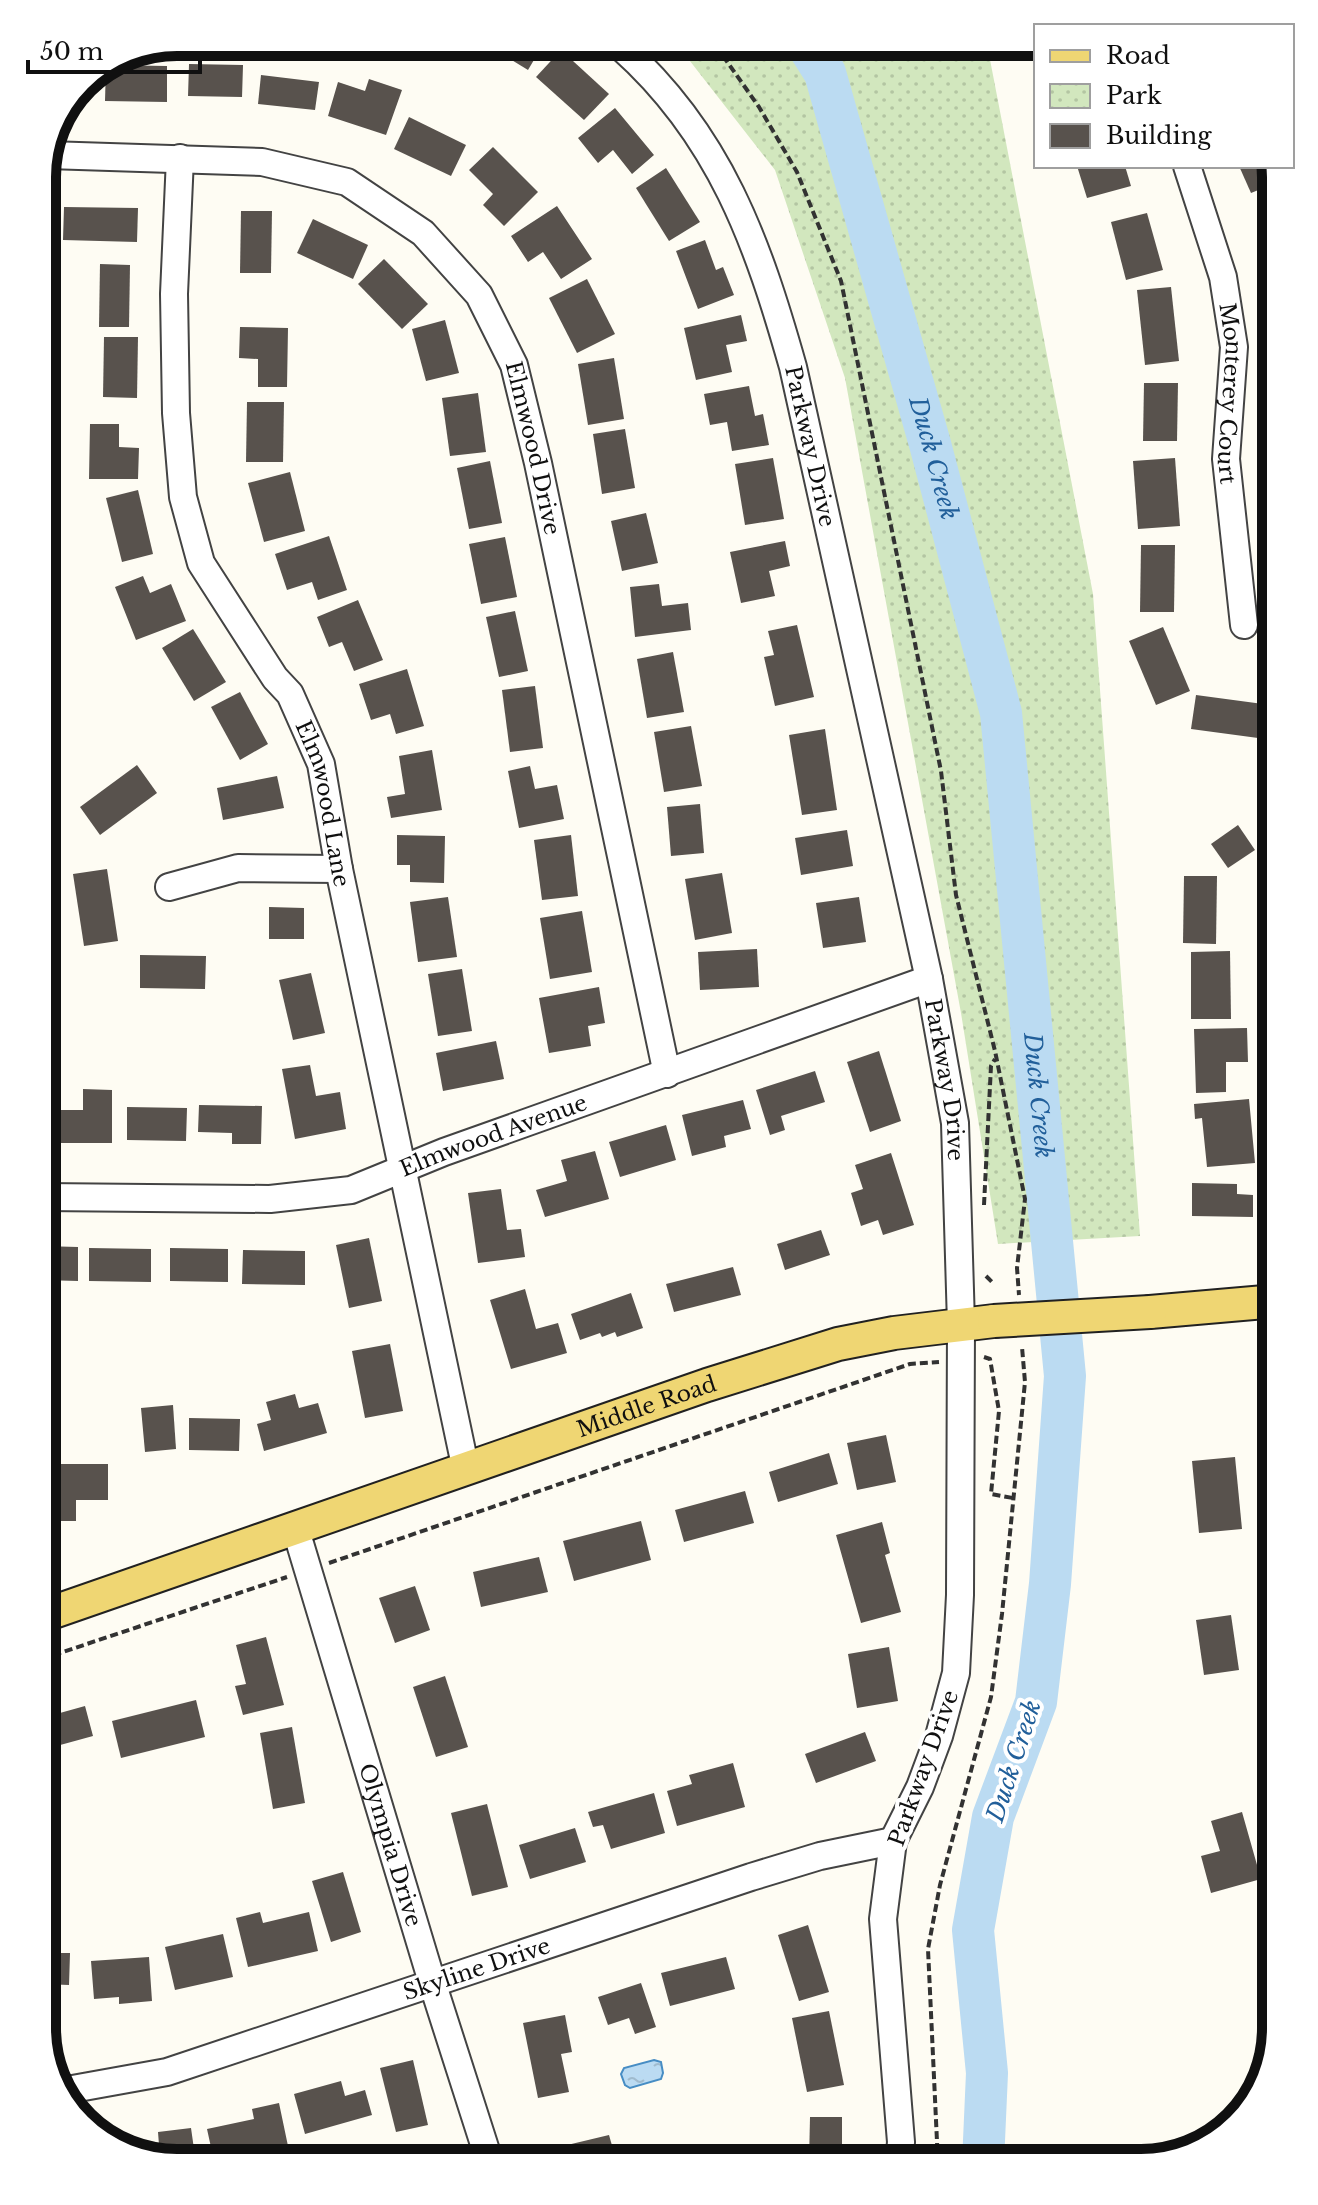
<svg xmlns="http://www.w3.org/2000/svg" width="1318" height="2205" font-family="'Libre Baskerville',serif">
<style>
.park{fill:url(#park-dots)}
.water{fill:url(#water-ripples);stroke:#478dc4;stroke-width:2}
.lines{fill:none;stroke-linecap:round;stroke-linejoin:round}
.river{stroke:#bbdbf2;stroke-width:42}
.building{fill:#58524d}
.minor-casing{stroke:#434343;stroke-width:30}
.major-casing{stroke:#212121;stroke-width:36}
.path{stroke:#323232;stroke-width:4;stroke-dasharray:8 4;stroke-linecap:butt}
.minor{stroke:#fff;stroke-width:26}
.major{stroke:#efd673;stroke-width:32}
.major-bridge-casing{stroke:#212121;stroke-width:36;stroke-linecap:butt}
.major-bridge{stroke:#efd673;stroke-width:32}
.labels{text-anchor:middle;stroke-width:8;stroke-linejoin:round;paint-order:stroke}
.street-label{font-size:22px;fill:#101010;stroke:#fff}
.water-label{font-size:24px;font-style:italic;fill:#215f9a;stroke:#fff}
.rim{fill:none;stroke:#101010;stroke-width:10}
</style>
<defs>
<pattern id="park-dots" width="8" height="8" patternUnits="userSpaceOnUse" patternTransform="scale(2)"><rect width="8" height="8" fill="#d2e7be"/><path d="M2 2h.1M6 6h.1" fill="none" stroke="#b3c5a2" stroke-width="1.8" stroke-linecap="round"/></pattern>
<pattern id="water-ripples" width="26" height="14" patternUnits="userSpaceOnUse" patternTransform="scale(2)"><rect width="26" height="14" fill="#bbdbf2"/><path d="M2 4q2-2 4 0t4 0M15 11q2-2 4 0t4 0" fill="none" stroke="#a0bbce"/></pattern>
</defs>
<rect width="100%" height="100%" fill="#fefcf3"/>
<path class="park" d="M987 44 1093 594 1140 1236 998 1244 961 1013 845 378 775 170 679 47Z"/>
<path class="water" d="M654 2060 661 2062 663 2073 661 2079 630 2088 625 2085 621 2074 624 2068Z"/>
<g class="lines">
<path class="river" id="s1" d="M808 46 825 73 930 444 1001 713 1065 1376 1050 1584 1036 1702 993 1817 973 1930 987 2073 983 2163"/>
</g>
<g class="building">
<path d="M541 48 528 70 494 49 511 48Z"/>
<path d="M561 50 609 94 584 120 536 77Z"/>
<path d="M189 64 243 65 242 97 188 96Z"/>
<path d="M106 65 167 66V102L105 101Z"/>
<path d="M261 75 319 82 315 110 258 104Z"/>
<path d="M90 76 89 102 73 101 82 81Z"/>
<path d="M369 79 402 90 386 135 328 116 338 82 365 91Z"/>
<path d="M615 108 654 155 632 174 613 150 598 163 578 138Z"/>
<path d="M409 117 466 145 451 176 394 149Z"/>
<path d="M493 147 538 192 504 226 483 205 493 194 469 170Z"/>
<path d="M1077 166H1125L1131 186 1087 198Z"/>
<path d="M1239 166H1274L1276 183 1251 193Z"/>
<path d="M666 168 700 222 669 241 636 188Z"/>
<path d="M557 206 592 259 561 279 543 252 528 262 511 236Z"/>
<path d="M64 207 138 208 137 242 63 240Z"/>
<path d="M1276 209V268L1273 269 1260 213Z"/>
<path d="M241 211H272L271 273H240Z"/>
<path d="M1147 213 1163 270 1126 280 1111 222Z"/>
<path d="M313 219 368 245 353 279 297 253Z"/>
<path d="M705 240 716 270 723 267 734 295 698 309 676 251Z"/>
<path d="M384 259 428 304 402 329 358 284Z"/>
<path d="M100 264 130 265 129 327H99Z"/>
<path d="M587 279 615 334 577 353 549 298Z"/>
<path d="M1171 287 1179 361 1145 365 1137 290Z"/>
<path d="M741 315 747 341 726 345 732 372 696 380 684 328Z"/>
<path d="M445 320 459 373 426 381 412 329Z"/>
<path d="M240 327 288 328 287 387H258V359L239 358Z"/>
<path d="M104 337H138L137 398 103 397Z"/>
<path d="M614 358 624 419 588 425 578 364Z"/>
<path d="M1144 383H1178L1177 441H1143Z"/>
<path d="M749 386 755 416 763 414 769 445 732 451 727 422 710 425 704 394Z"/>
<path d="M478 393 486 452 450 456 442 398Z"/>
<path d="M247 402H284L283 462H246Z"/>
<path d="M90 424H119V447L139 448 138 479H89Z"/>
<path d="M625 429 635 488 602 494 593 434Z"/>
<path d="M773 458 784 519 745 525 735 464Z"/>
<path d="M1175 458 1180 526 1138 529 1133 461Z"/>
<path d="M490 461 502 523 469 529 457 468Z"/>
<path d="M290 472 305 531 264 542 248 483Z"/>
<path d="M138 490 153 554 122 562 106 498Z"/>
<path d="M646 513 658 563 622 571 611 521Z"/>
<path d="M329 536 347 590 318 600 312 582 287 590 275 554Z"/>
<path d="M505 537 517 597 481 604 469 544Z"/>
<path d="M785 541 790 566 769 571 775 596 741 603 730 552Z"/>
<path d="M1141 545H1175L1174 612H1140Z"/>
<path d="M143 576 150 593 171 584 186 621 136 640 115 587Z"/>
<path d="M659 584 662 606 688 603 691 630 635 637 630 587Z"/>
<path d="M358 600 383 660 354 671 342 642 329 647 317 617Z"/>
<path d="M515 611 528 671 499 677 486 617Z"/>
<path d="M797 625 814 697 775 706 764 657 774 655 768 631Z"/>
<path d="M1163 627 1190 691 1156 705 1129 641Z"/>
<path d="M193 629 226 682 194 701 162 648Z"/>
<path d="M673 652 684 712 647 718 637 659Z"/>
<path d="M407 669 424 726 396 734 390 714 371 720 359 684Z"/>
<path d="M535 686 543 748 510 752 502 690Z"/>
<path d="M240 692 268 744 240 760 211 707Z"/>
<path d="M1196 695 1263 704 1258 738 1191 729Z"/>
<path d="M691 726 702 786 664 792 654 732Z"/>
<path d="M825 729 837 810 802 815 789 735Z"/>
<path d="M432 750 442 810 391 818 387 797 405 794 399 756Z"/>
<path d="M137 765 157 793 100 835 80 807Z"/>
<path d="M530 766 535 789 557 785 564 819 519 828 508 771Z"/>
<path d="M277 776 284 808 223 820 217 788Z"/>
<path d="M700 804 704 853 671 856 667 807Z"/>
<path d="M1238 825 1255 850 1228 868 1211 844Z"/>
<path d="M847 830 853 866 801 875 795 838Z"/>
<path d="M397 835 445 836 444 883 410 882V865H397Z"/>
<path d="M571 835 578 896 542 900 534 840Z"/>
<path d="M107 869 118 941 84 946 73 874Z"/>
<path d="M722 873 732 933 695 940 685 879Z"/>
<path d="M1184 876H1217L1216 944 1183 943Z"/>
<path d="M448 897 457 957 418 962 410 902Z"/>
<path d="M859 897 866 942 823 948 816 903Z"/>
<path d="M269 907 304 908V939H269Z"/>
<path d="M582 911 592 972 550 979 540 918Z"/>
<path d="M757 949 759 987 700 990 698 952Z"/>
<path d="M1230 951 1231 1019H1191V952Z"/>
<path d="M140 955 206 956 205 989 140 988Z"/>
<path d="M462 969 472 1031 438 1036 428 974Z"/>
<path d="M311 973 325 1033 293 1040 279 980Z"/>
<path d="M599 987 605 1023 588 1026 591 1046 549 1053 539 998Z"/>
<path d="M1247 1028 1248 1062H1226V1092L1196 1093 1194 1029Z"/>
<path d="M496 1041 504 1079 443 1091 436 1053Z"/>
<path d="M879 1051 901 1121 870 1132 847 1062Z"/>
<path d="M310 1065 316 1096 340 1092 346 1129 295 1139 282 1069Z"/>
<path d="M815 1071 825 1102 781 1116 785 1130 770 1135 756 1090Z"/>
<path d="M83 1089 112 1090V1143H52V1110H83Z"/>
<path d="M1249 1099 1255 1163 1207 1167 1202 1118 1195 1119 1194 1104Z"/>
<path d="M743 1100 751 1129 724 1136 726 1147 692 1156 682 1115Z"/>
<path d="M199 1105 262 1106 261 1144H232V1133L198 1132Z"/>
<path d="M127 1107 187 1108 186 1141 127 1140Z"/>
<path d="M666 1125 676 1160 620 1177 609 1142Z"/>
<path d="M595 1151 609 1199 545 1217 536 1190 567 1181 561 1160Z"/>
<path d="M891 1153 914 1225 883 1235 878 1220 861 1226 851 1193 863 1189 855 1165Z"/>
<path d="M1192 1183 1237 1184V1194L1253 1195V1217L1192 1216Z"/>
<path d="M501 1189 507 1230 521 1229 525 1257 478 1263 468 1193Z"/>
<path d="M821 1230 830 1255 785 1270 777 1244Z"/>
<path d="M369 1238 382 1301 349 1308 336 1245Z"/>
<path d="M42 1246 78 1247V1281L42 1280Z"/>
<path d="M89 1248 151 1249V1282L89 1281Z"/>
<path d="M170 1248 228 1249V1282L170 1281Z"/>
<path d="M243 1250 305 1251V1285L242 1284Z"/>
<path d="M733 1267 741 1295 674 1312 666 1284Z"/>
<path d="M525 1289 536 1329 558 1323 567 1353 511 1369 490 1300Z"/>
<path d="M631 1293 643 1328 617 1337 615 1332 602 1337 600 1333 580 1340 571 1314Z"/>
<path d="M390 1344 403 1411 365 1418 352 1351Z"/>
<path d="M295 1394 299 1408 318 1403 327 1433 264 1451 257 1424 271 1420 266 1402Z"/>
<path d="M173 1405 176 1449 145 1452 141 1408Z"/>
<path d="M189 1418 240 1419 239 1451 189 1450Z"/>
<path d="M886 1435 896 1482 857 1490 847 1443Z"/>
<path d="M829 1453 838 1484 778 1502 769 1472Z"/>
<path d="M1235 1457 1242 1529 1199 1533 1192 1461Z"/>
<path d="M48 1464H108V1500H76V1521H48Z"/>
<path d="M745 1491 754 1523 684 1542 675 1510Z"/>
<path d="M641 1521 651 1560 574 1581 563 1541Z"/>
<path d="M882 1522 890 1553 885 1555 901 1612 861 1623 836 1535Z"/>
<path d="M539 1557 548 1592 481 1607 473 1572Z"/>
<path d="M415 1586 430 1630 395 1643 379 1598Z"/>
<path d="M1231 1615 1239 1670 1204 1675 1196 1620Z"/>
<path d="M266 1637 284 1705 243 1715 235 1686 246 1684 236 1645Z"/>
<path d="M889 1647 898 1701 857 1708 848 1654Z"/>
<path d="M445 1676 468 1747 436 1757 413 1687Z"/>
<path d="M196 1700 205 1737 121 1758 112 1721Z"/>
<path d="M85 1706 93 1736 42 1750V1718Z"/>
<path d="M292 1727 305 1803 273 1809 260 1733Z"/>
<path d="M865 1732 876 1761 816 1783 805 1754Z"/>
<path d="M733 1763 745 1807 677 1826 667 1791 692 1784 689 1775Z"/>
<path d="M654 1793 665 1833 611 1849 603 1825 593 1827 588 1812Z"/>
<path d="M487 1804 508 1887 472 1896 451 1813Z"/>
<path d="M1242 1812 1261 1879 1211 1893 1201 1856 1220 1851 1211 1821Z"/>
<path d="M575 1828 586 1862 530 1879 519 1845Z"/>
<path d="M343 1872 361 1932 331 1942 312 1881Z"/>
<path d="M260 1912 263 1923 309 1912 318 1951 248 1967 236 1918Z"/>
<path d="M808 1925 829 1992 799 2001 778 1935Z"/>
<path d="M223 1934 233 1977 175 1990 165 1947Z"/>
<path d="M42 1953H70L69 1985 42 1984Z"/>
<path d="M149 1957 152 2001 119 2004V1997L94 1999 91 1961Z"/>
<path d="M726 1957 735 1989 670 2006 661 1973Z"/>
<path d="M641 1983 656 2027 635 2034 629 2018 608 2025 598 1997Z"/>
<path d="M829 2011 844 2085 807 2092 792 2018Z"/>
<path d="M565 2015 572 2052 561 2054 569 2092 538 2098 523 2023Z"/>
<path d="M413 2060 428 2125 396 2132 380 2068Z"/>
<path d="M341 2081 345 2096 365 2090 372 2115 305 2134 294 2094Z"/>
<path d="M279 2103 288 2146 214 2161 207 2129 254 2119 252 2109Z"/>
<path d="M810 2117H842V2163H809Z"/>
<path d="M191 2128 196 2163H168L129 2149 159 2145 158 2132Z"/>
<path d="M609 2135 617 2163H567L563 2146Z"/>
</g>
<g class="lines">
<g class="minor-casing">
<g id="minor">
<path id="s2" d="M621 47C720 135 758 243 793 367L929 979 955 1123 961 1324 960 1595 956 1673 939 1736 920 1787 893 1841 883 1919 901 2142 899 2163"/>
<path id="s3" d="M48 155 262 162 347 182 423 233 479 295 514 365 538 463 667 1074"/>
<path id="s4" d="M180 158 174 294 176 413 183 497 201 563 275 678 290 694 321 764 339 869 466 1470"/>
<path id="s5" d="M1187 166 1223 277 1234 347 1226 459 1244 625"/>
<path d="M169 887 238 868 339 869"/>
<path id="s6" d="M42 1197 270 1199 351 1190 444 1152 929 979"/>
<path id="s7" d="M295 1527 432 1982 490 2163"/>
<path id="s8" d="M57 2089 67 2090 167 2072 751 1877 820 1856 893 1841"/>
</g>
</g>
<g class="major-casing">
<g id="major">
<path d="M1150 1312 1276 1301"/>
<path id="s9" d="M42 1616 707 1385 838 1344 894 1333 994 1321"/>
</g>
</g>
<g class="path">
<path d="M716 46 759 107 797 172 841 281 941 771 956 895 995 1051 1025 1199 1017 1268 1019 1295"/>
<path d="M984 1205 991 1066 995 1059"/>
<path d="M986 1276 994 1284"/>
<path d="M984 1357 990 1359 999 1411 991 1494 1013 1498"/>
<path d="M329 1563 910 1364 939 1362"/>
<path d="M42 1659 287 1577"/>
<path d="M938 2163 928 1949 940 1885 991 1697 1002 1614 1025 1382 1022 1347"/>
</g>
<use href="#minor" class="minor"/>
<use href="#major" class="major"/>
<g class="major-bridge-casing">
<path id="major-bridge" d="M994 1321 1150 1312"/>
</g>
<use href="#major-bridge" class="major-bridge"/>
</g>
<g class="labels">
<g class="street-label">
<text dy="8" stroke="none"><textPath href="#s5" startOffset="234">Monterey Court</textPath></text>
<text dy="8" stroke="none"><textPath href="#s2" startOffset="450">Parkway Drive</textPath></text>
<text dy="8" stroke="none"><textPath href="#s3" startOffset="640">Elmwood Drive</textPath></text>
<text dy="8" stroke="none"><textPath href="#s4" startOffset="682">Elmwood Lane</textPath></text>
<text dy="8" stroke="none"><textPath href="#s2" startOffset="1098">Parkway Drive</textPath></text>
<text dy="8" stroke="none"><textPath href="#s6" startOffset="462">Elmwood Avenue</textPath></text>
<text dy="8" stroke="none"><textPath href="#s9" startOffset="640">Middle Road</textPath></text>
<text transform="translate(923 1768) rotate(-70)" y="8">Parkway Drive</text>
<text dy="8" stroke="none"><textPath href="#s7" startOffset="332">Olympia Drive</textPath></text>
<text dy="8" stroke="none"><textPath href="#s8" startOffset="438">Skyline Drive</textPath></text>
</g>
<g class="water-label">
<text dy="8" stroke="none"><textPath href="#s1" startOffset="432">Duck Creek</textPath></text>
<text dy="8" stroke="none"><textPath href="#s1" startOffset="1080">Duck Creek</textPath></text>
<text transform="translate(1014 1761) rotate(-72)" y="8">Duck Creek</text>
</g>
</g>
<path d="M0 0H1318V2205H0ZM177 56H1141A121 121 0 0 1 1262 177V2028A121 121 0 0 1 1141 2149H177A121 121 0 0 1 56 2028V177A121 121 0 0 1 177 56Z" fill="#fff" fill-rule="evenodd"/>
<path class="rim" d="M177 56H1141A121 121 0 0 1 1262 177V2028A121 121 0 0 1 1141 2149H177A121 121 0 0 1 56 2028V177A121 121 0 0 1 177 56Z"/>
<rect x="1034" y="24" width="260" height="144" fill="#ffffff" stroke="#9f9f9f" stroke-width="2"/>
<rect x="1050" y="50" width="40" height="12" fill="#efd673" stroke="#9f9f9f" stroke-width="2"/>
<text x="1106" y="64" font-size="24" fill="#101010">Road</text>
<rect x="1050" y="84" width="40" height="24" fill="url(#park-dots)" stroke="#9f9f9f" stroke-width="2"/>
<text x="1106" y="104" font-size="24" fill="#101010">Park</text>
<rect x="1050" y="124" width="40" height="24" fill="#58524d" stroke="#9f9f9f" stroke-width="2"/>
<text x="1106" y="144" font-size="24" fill="#101010">Building</text>
<path d="M28 60v12h172v-12" fill="none" stroke="#101010" stroke-width="4"/>
<text x="40" y="60" font-size="24" fill="#101010" stroke="#ffffff" stroke-width="6" paint-order="stroke">50 m</text>
</svg>
